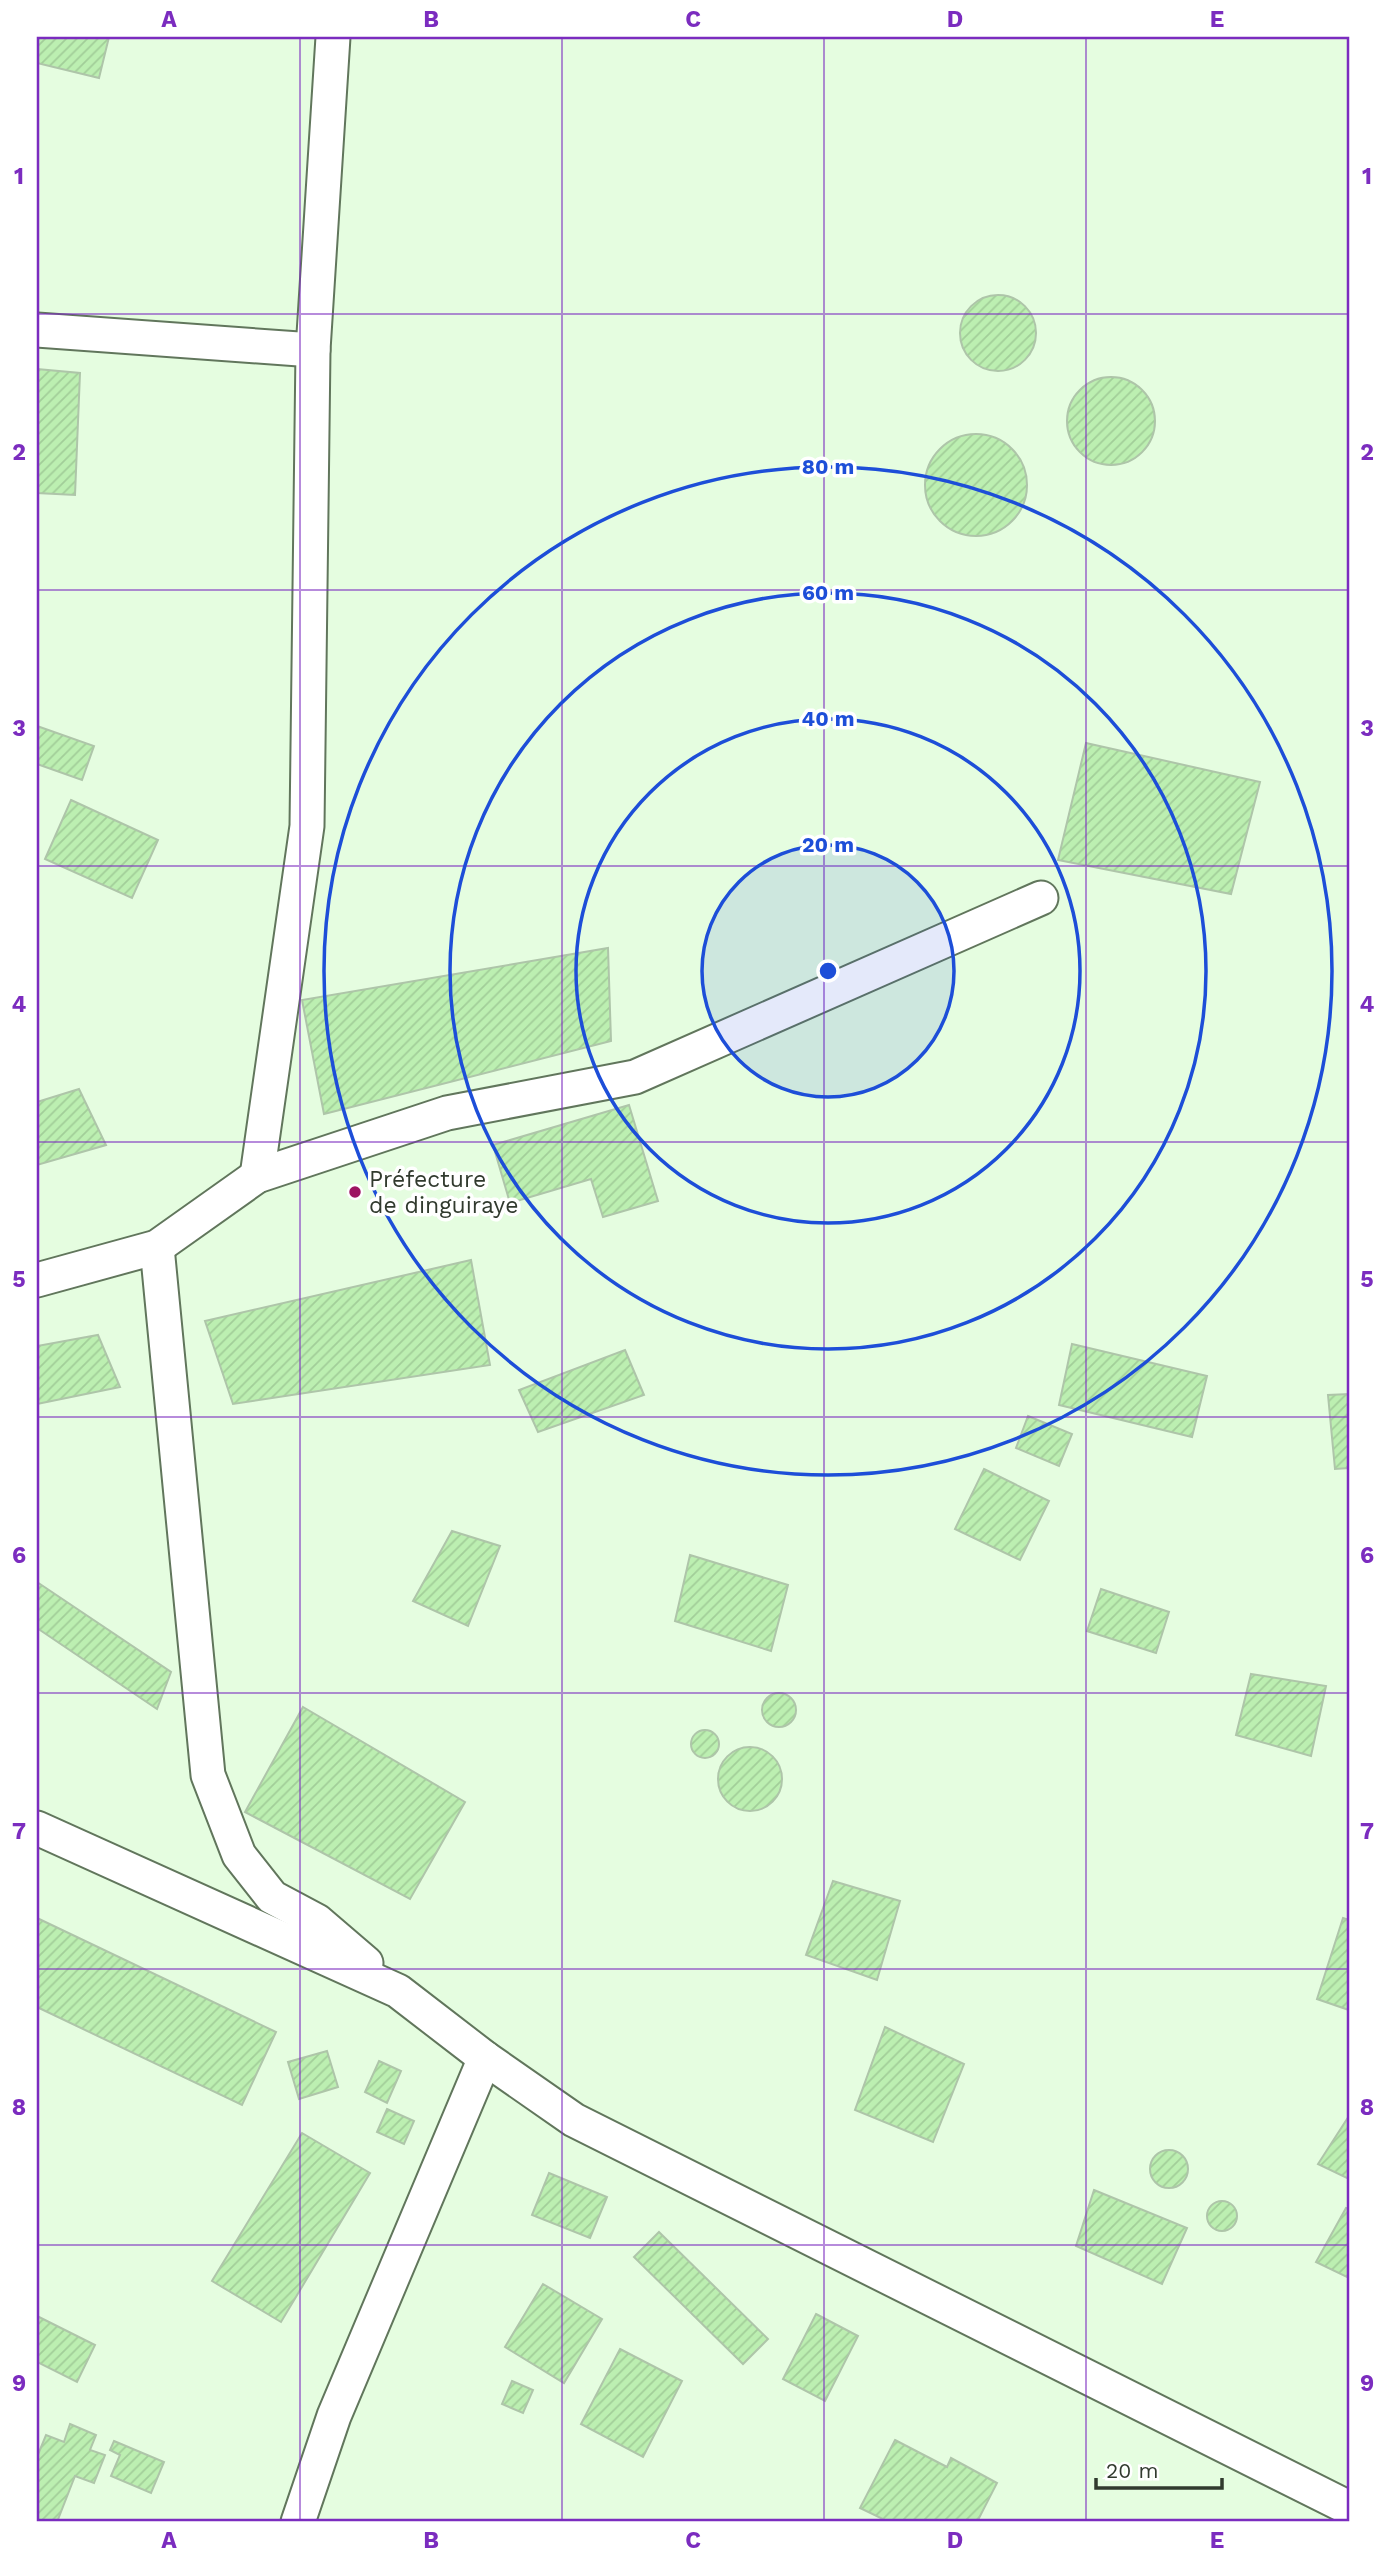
<svg xmlns="http://www.w3.org/2000/svg" width="1386" height="2559" font-family="'Work Sans',sans-serif">
<style>
.building{fill:url(#building-hatch);stroke:#aec5a9;stroke-width:2}
.lines{fill:none;stroke-linecap:round;stroke-linejoin:round}
.minor-casing{stroke:#61765c;stroke-width:37}
.minor{stroke:#fff;stroke-width:33}
.grid{fill:none;stroke:#7b2cbf;stroke-width:2;stroke-opacity:0.55}
.ring{fill:none;stroke:#1d4ed8;stroke-width:3.5}
.poi-dot{fill:#9d1462;stroke:#fff;stroke-width:2.5}
.labels{text-anchor:middle;stroke-width:7;stroke-linejoin:round;paint-order:stroke}
.poi-label{font-size:23px;fill:#313a2e;stroke:#fff;text-anchor:start}
.centre{fill:#1d4ed8;stroke:#fff;stroke-width:3.5}
.ring-label{font-size:21px;text-anchor:middle;font-weight:bold;fill:#1d4ed8;stroke:#fff;stroke-width:7;stroke-linejoin:round;paint-order:stroke}
.neatline{fill:none;stroke:#7b2cbf;stroke-width:2.5}
.grid-label{font-size:23px;text-anchor:middle;font-weight:bold;fill:#7b2cbf}
</style>
<defs>
<pattern id="building-hatch" width="6" height="6" patternUnits="userSpaceOnUse" patternTransform="scale(1.75)"><rect width="6" height="6" fill="#bcefb1"/><path d="M-1 1l2-2M0 6l6-6M5 7l2-2" fill="none" stroke="#a2ce99"/></pattern>
</defs>
<rect width="100%" height="100%" fill="#e5fde0"/>
<g class="building">
<path d="M38 37H109L99 78 37 63Z"/>
<circle cx="998" cy="333" r="38"/>
<path d="M37 369 80 373 75 495 37 493Z"/>
<circle cx="1111" cy="421" r="44"/>
<circle cx="976" cy="485" r="51"/>
<path d="M37 726 94 746 82 780 37 764Z"/>
<path d="M1086 743 1260 782 1231 894 1058 860Z"/>
<path d="M71 800 158 840 132 898 45 859Z"/>
<path d="M608 948 611 1041 324 1114 302 1000Z"/>
<path d="M79 1089 106 1145 37 1165V1102Z"/>
<path d="M629 1105 658 1201 603 1217 591 1179 510 1203 493 1145Z"/>
<path d="M471 1260 490 1365 233 1404 205 1321Z"/>
<path d="M98 1335 120 1387 37 1404V1346Z"/>
<path d="M1072 1344 1207 1376 1192 1437 1059 1405Z"/>
<path d="M625 1350 644 1395 538 1432 519 1390Z"/>
<path d="M1349 1394V1468L1335 1469 1328 1395Z"/>
<path d="M1028 1416 1072 1434 1059 1466 1016 1448Z"/>
<path d="M984 1469 1049 1501 1020 1560 955 1529Z"/>
<path d="M452 1531 500 1546 468 1626 413 1601Z"/>
<path d="M690 1555 788 1585 771 1651 675 1621Z"/>
<path d="M37 1582 171 1672 157 1709 37 1628Z"/>
<path d="M1101 1589 1169 1612 1156 1653 1087 1631Z"/>
<path d="M1251 1674 1326 1686 1311 1756 1236 1735Z"/>
<circle cx="779" cy="1710" r="17"/>
<path d="M303 1707 465 1802 410 1899 245 1812Z"/>
<circle cx="705" cy="1744" r="14"/>
<circle cx="750" cy="1779" r="32"/>
<path d="M833 1881 900 1901 877 1980 806 1955Z"/>
<path d="M37 1918 276 2032 242 2105 37 2007Z"/>
<path d="M1343 1918 1349 1920V2010L1317 1999Z"/>
<path d="M885 2027 964 2064 933 2142 855 2110Z"/>
<path d="M327 2051 338 2087 299 2099 288 2062Z"/>
<path d="M379 2061 401 2071 387 2103 365 2092Z"/>
<path d="M387 2109 414 2121 404 2144 377 2132Z"/>
<path d="M1349 2116V2179L1318 2164Z"/>
<path d="M302 2133 370 2173 281 2322 212 2281Z"/>
<circle cx="1169" cy="2169" r="19"/>
<path d="M549 2173 607 2197 590 2238 532 2215Z"/>
<path d="M1094 2190 1187 2228 1162 2284 1076 2246Z"/>
<circle cx="1222" cy="2216" r="15"/>
<path d="M1346 2208 1349 2209V2278L1316 2262Z"/>
<path d="M659 2232 768 2339 743 2364 634 2257Z"/>
<path d="M543 2284 602 2319 564 2383 505 2347Z"/>
<path d="M816 2314 858 2336 825 2401 783 2379Z"/>
<path d="M37 2316 95 2345 77 2382 37 2362Z"/>
<path d="M620 2349 682 2381 643 2457 581 2424Z"/>
<path d="M512 2381 533 2390 523 2413 502 2404Z"/>
<path d="M70 2424 96 2435 90 2450 105 2455 94 2483 75 2476 57 2522H37V2457L46 2435 64 2442Z"/>
<path d="M895 2440 947 2467 951 2458 997 2483 977 2522H889L860 2508Z"/>
<path d="M114 2441 164 2462 151 2493 111 2476 120 2455 110 2450Z"/>
</g>
<g class="lines">
<g class="minor-casing">
<g id="minor">
<path d="M37 330 313 350"/>
<path d="M257 1176 307 826 313 350 333 37"/>
<path d="M157 1247 208 1775 239 1855 272 1897 317 1921 366 1963"/>
<path d="M37 1280 157 1247 257 1176 447 1113 635 1077 1041 898"/>
<path d="M37 1828 398 1991 485 2058 574 2120 1349 2508"/>
<path d="M298 2522 334 2416 485 2058"/>
</g>
</g>
<use href="#minor" class="minor"/>
</g>
<path class="grid" d="M300 37V2522M562 37V2522M824 37V2522M1086 37V2522M37 314H1349M37 590H1349M37 866H1349M37 1142H1349M37 1417H1349M37 1693H1349M37 1969H1349M37 2245H1349"/>
<circle cx="828" cy="971" r="126" fill="#1d4ed8" fill-opacity=".12"/>
<g class="ring">
<circle cx="828" cy="971" r="126"/>
<circle cx="828" cy="971" r="252"/>
<circle cx="828" cy="971" r="378"/>
<circle cx="828" cy="971" r="504"/>
</g>
<circle class="poi-dot" cx="355" cy="1192" r="7"/>
<g class="labels">
<g class="poi-label">
<text x="369" y="1187">Préfecture<tspan x="369" dy="26">de dinguiraye</tspan></text>
</g>
</g>
<circle cx="828" cy="971" r="10" class="centre"/>
<g class="ring-label">
<text x="828" y="474">80 m</text>
<text x="828" y="600">60 m</text>
<text x="828" y="726">40 m</text>
<text x="828" y="852">20 m</text>
</g>
<rect width="1386" height="2559" fill="none" stroke="#ffffff" stroke-width="77"/>
<path d="M1096 2478v10h126v-10" fill="none" stroke="#313a2e" stroke-width="3.5"/>
<text x="1106" y="2478" font-size="21" fill="#313a2e" stroke="#ffffff" stroke-width="5" paint-order="stroke">20 m</text>
<rect x="38" y="38" width="1310" height="2482" class="neatline"/>
<g class="grid-label">
<text x="169" y="27">A</text>
<text x="431" y="27">B</text>
<text x="693" y="27">C</text>
<text x="955" y="27">D</text>
<text x="1217" y="27">E</text>
<text x="19" y="184">1</text>
<text x="1367" y="184">1</text>
<text x="19" y="460">2</text>
<text x="1367" y="460">2</text>
<text x="19" y="736">3</text>
<text x="1367" y="736">3</text>
<text x="19" y="1012">4</text>
<text x="1367" y="1012">4</text>
<text x="19" y="1287">5</text>
<text x="1367" y="1287">5</text>
<text x="19" y="1563">6</text>
<text x="1367" y="1563">6</text>
<text x="19" y="1839">7</text>
<text x="1367" y="1839">7</text>
<text x="19" y="2115">8</text>
<text x="1367" y="2115">8</text>
<text x="19" y="2391">9</text>
<text x="1367" y="2391">9</text>
<text x="169" y="2548">A</text>
<text x="431" y="2548">B</text>
<text x="693" y="2548">C</text>
<text x="955" y="2548">D</text>
<text x="1217" y="2548">E</text>
</g>
</svg>
